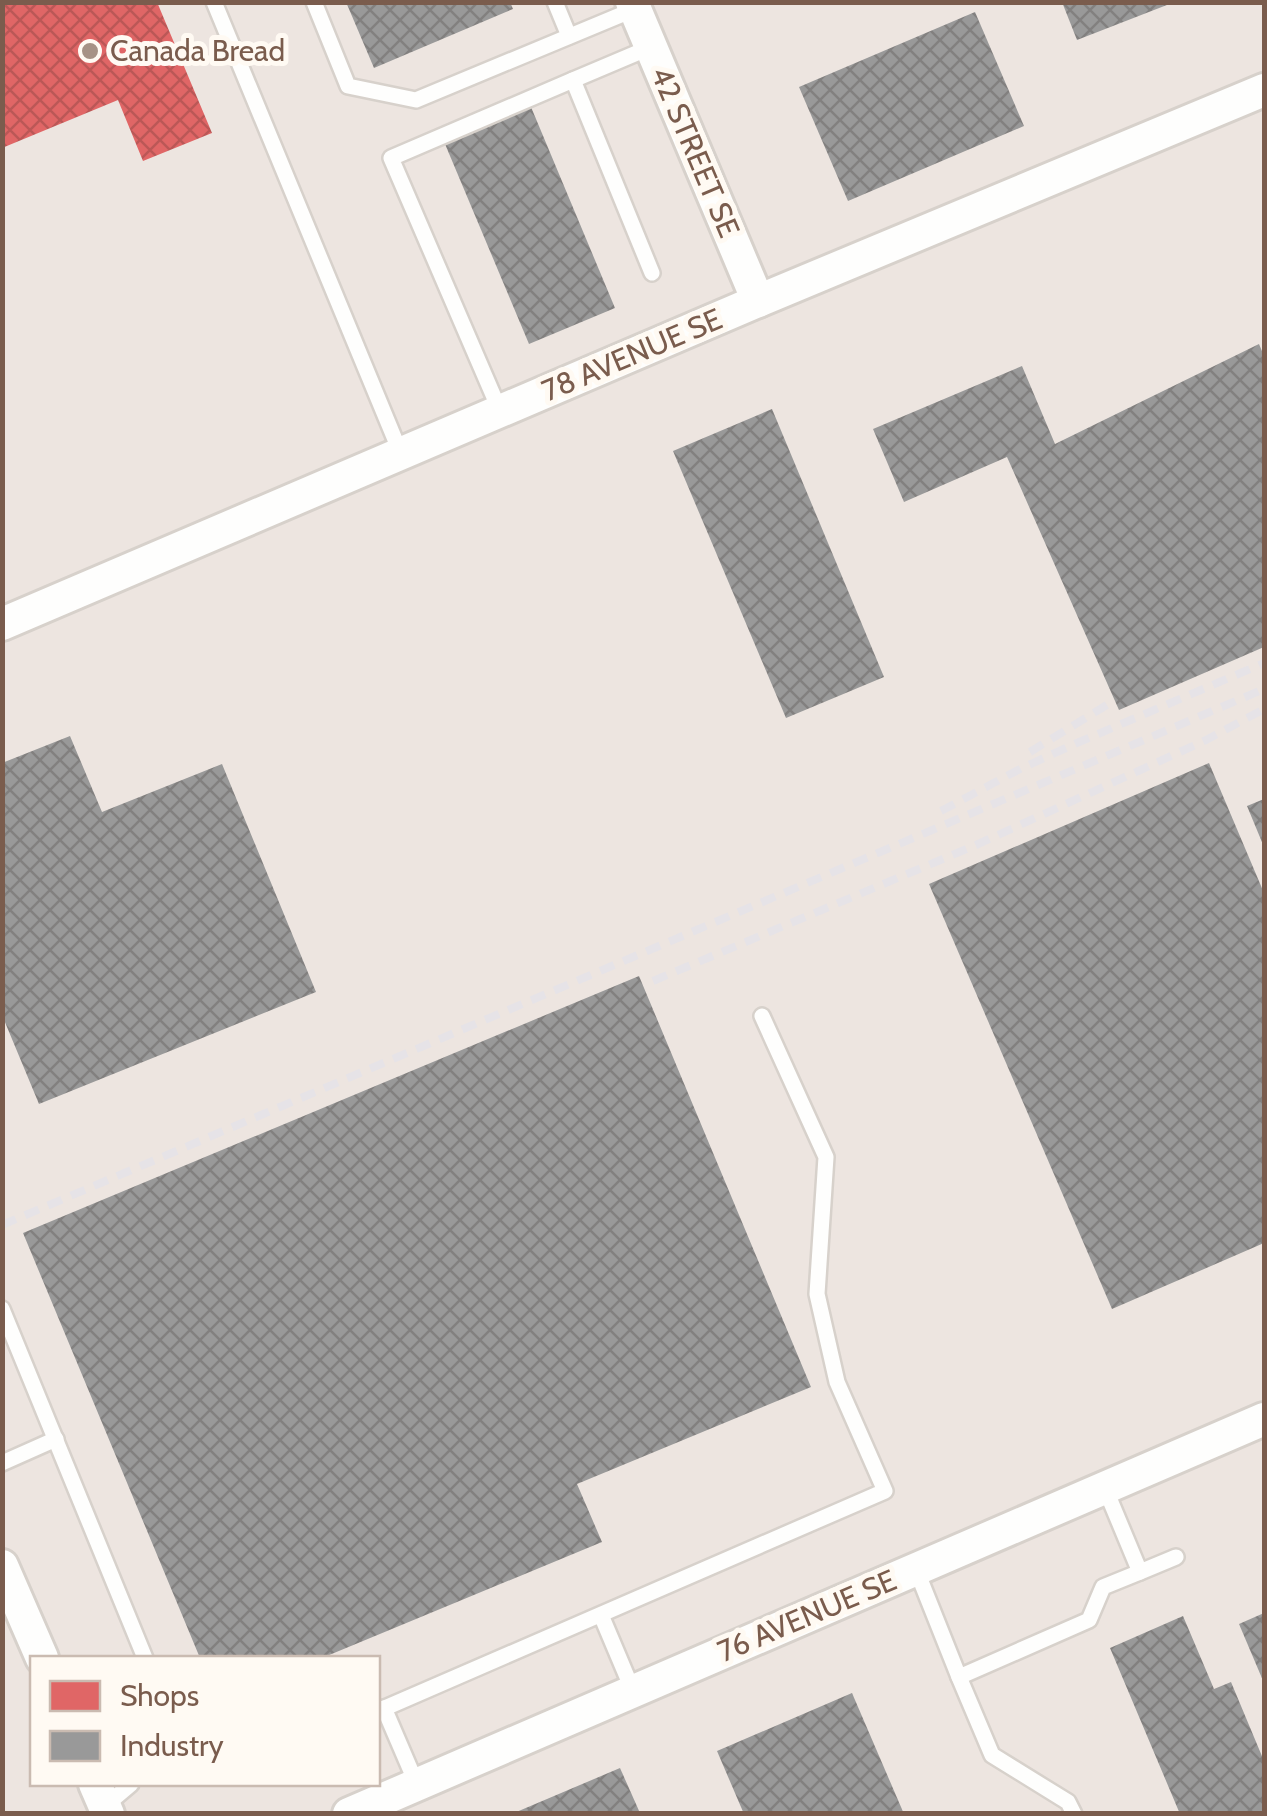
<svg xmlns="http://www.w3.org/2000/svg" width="1267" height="1816" font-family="Cabin,sans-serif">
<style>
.industrial{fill:#ede5e0;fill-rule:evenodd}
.shops{fill:url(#shops-cross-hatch)}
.industry{fill:url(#industry-cross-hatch)}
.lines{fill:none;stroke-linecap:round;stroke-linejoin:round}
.service-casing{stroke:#d7d1cb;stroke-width:20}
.minor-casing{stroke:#d7d1cb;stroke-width:38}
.service{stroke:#fefefd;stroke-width:15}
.minor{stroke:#fefefd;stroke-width:32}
.rail{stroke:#e6e3e7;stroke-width:8;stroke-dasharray:15 10;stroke-linecap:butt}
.poi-dot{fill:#a69286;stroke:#fffaf3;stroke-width:4}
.labels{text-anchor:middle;stroke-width:10;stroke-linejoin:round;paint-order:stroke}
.poi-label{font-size:30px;fill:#7a5c4d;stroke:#fffaf3;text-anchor:start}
.street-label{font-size:30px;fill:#7a5c4d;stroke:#fffaf3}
</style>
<defs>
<pattern id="shops-cross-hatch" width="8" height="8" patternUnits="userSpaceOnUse" patternTransform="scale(2.5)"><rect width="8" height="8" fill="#e06666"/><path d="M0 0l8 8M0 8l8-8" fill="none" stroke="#bb5756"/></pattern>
<pattern id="industry-cross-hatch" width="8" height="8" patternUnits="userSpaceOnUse" patternTransform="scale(2.5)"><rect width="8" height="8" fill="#999"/><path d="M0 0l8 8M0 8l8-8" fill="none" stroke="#82807f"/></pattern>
</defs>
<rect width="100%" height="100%" fill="#f9f5f0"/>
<path class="industrial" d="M3 3H1264V1813L3 1814ZM32 1658H378V1784H32Z"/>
<path class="shops" d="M2 2H157L212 133 143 161 118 100 2 148Z"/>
<g class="industry">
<path d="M346 2H510L513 9 374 68Z"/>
<path d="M1062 2H1172V3L1077 40Z"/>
<path d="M975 12 1024 126 848 201 799 87Z"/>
<path d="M531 107 615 308 529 344 445 144Z"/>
<path d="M1259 344 1264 356V647L1119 710 1007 457 904 502 873 429 1022 366 1055 444Z"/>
<path d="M772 409 884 677 786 718 673 451Z"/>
<path d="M70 736 102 812 222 764 316 992 39 1104 2 1015V763Z"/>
<path d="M1209 763 1264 893V1243L1112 1309 929 884Z"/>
<path d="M1264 799V847L1247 806Z"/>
<path d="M639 976 811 1387 577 1484 602 1542 322 1658H200L23 1233Z"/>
<path d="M1264 1613V1683L1239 1624Z"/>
<path d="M1183 1616 1214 1689 1231 1682 1264 1761V1814H1180L1110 1648Z"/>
<path d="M852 1693 904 1814H744L717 1751Z"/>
<path d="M620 1768 640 1813H514Z"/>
</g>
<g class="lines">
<g class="service-casing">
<g id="service">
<path d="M214 2 401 454"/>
<path d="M314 2 348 86 416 100 635 9"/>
<path d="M555 2 569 36"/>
<path d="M651 47 573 80 652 273"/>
<path d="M500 411 391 158 573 80"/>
<path d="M2 1309 145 1658"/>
<path d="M2 1463 56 1439"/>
<path d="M1105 1488 1140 1572 1176 1557"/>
<path d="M916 1569 959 1677 1089 1620 1103 1587 1140 1572"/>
<path d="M601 1615 633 1691"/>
<path d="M959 1677 992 1755 1068 1802 1074 1814"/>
<path d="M384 1708 417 1785"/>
<path d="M378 1711 885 1491 837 1382 817 1294 826 1157 762 1016"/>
<path d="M105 1806 131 1784"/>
</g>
</g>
<g class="minor-casing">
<g id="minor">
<path d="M632 2 758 301"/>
<path d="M2 624 758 301 1264 90"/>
<path d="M2 1566 42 1658"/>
<path d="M95 1784 108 1814"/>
<path d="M349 1814 1264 1419"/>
</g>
</g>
<use href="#service" class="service"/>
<use href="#minor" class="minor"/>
<g class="rail">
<path d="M1030 752 1115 700"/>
<path d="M941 811 1022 768 1077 743 1264 663"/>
<path d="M653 981 976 845 1206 740 1264 709"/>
<path d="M2 1225 1264 689"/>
</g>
</g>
<circle class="poi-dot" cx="90" cy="51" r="10"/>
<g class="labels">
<g class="poi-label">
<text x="110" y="61">Canada Bread</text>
</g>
<g class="street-label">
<text transform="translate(695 152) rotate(67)" y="10">42 STREET SE</text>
<text transform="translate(632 355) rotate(-23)" y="10">78 AVENUE SE</text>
<text transform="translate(807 1616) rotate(-23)" y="10">76 AVENUE SE</text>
</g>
</g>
<rect width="1267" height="1816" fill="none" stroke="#7a5c4d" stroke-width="10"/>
<rect x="30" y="1656" width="350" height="130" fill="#fffaf3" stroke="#cabbb1" stroke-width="2.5"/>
<rect x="50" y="1681" width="50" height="30" fill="#e06666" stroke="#cabbb1" stroke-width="2.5"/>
<text x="120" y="1706" font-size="30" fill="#7a5c4d">Shops</text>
<rect x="50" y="1731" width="50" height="30" fill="#999999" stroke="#cabbb1" stroke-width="2.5"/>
<text x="120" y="1756" font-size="30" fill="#7a5c4d">Industry</text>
</svg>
